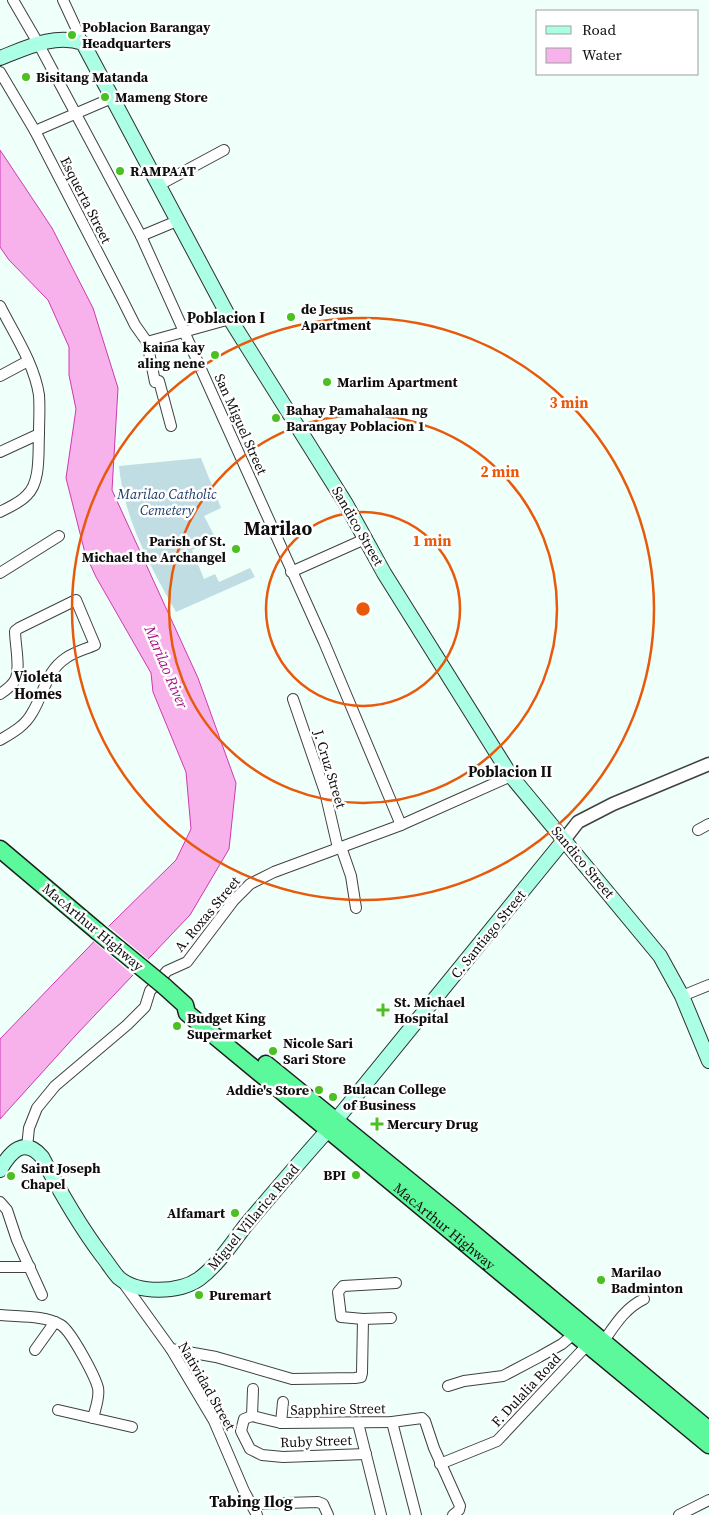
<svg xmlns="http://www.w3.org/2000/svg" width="709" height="1515" font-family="'Source Serif 4',serif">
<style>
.cemetery{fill:#bfdde2}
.water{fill:#f7b2eb;stroke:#d038b1}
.pier{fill:#effff9}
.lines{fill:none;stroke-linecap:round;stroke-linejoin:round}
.minor-casing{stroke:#414141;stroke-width:12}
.tertiary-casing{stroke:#414141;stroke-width:15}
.secondary-casing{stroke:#303030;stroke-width:16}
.trunk-casing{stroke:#1f1f1f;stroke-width:19}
.minor{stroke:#fff;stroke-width:10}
.tertiary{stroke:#fff;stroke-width:12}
.secondary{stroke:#aaffe5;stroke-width:14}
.trunk{stroke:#5cf99c;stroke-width:16}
.trunk-bridge-casing{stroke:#1f1f1f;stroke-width:19;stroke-linecap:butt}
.trunk-bridge{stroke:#5cf99c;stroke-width:16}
.ring{fill:none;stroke:#e8590c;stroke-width:2.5}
.poi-dot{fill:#49c123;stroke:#fff;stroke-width:2}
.labels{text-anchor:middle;stroke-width:5;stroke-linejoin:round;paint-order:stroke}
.poi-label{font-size:14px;font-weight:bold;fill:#0e0e0e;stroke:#fff;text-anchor:start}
.street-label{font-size:14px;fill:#0e0e0e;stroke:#fff}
.park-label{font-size:14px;font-style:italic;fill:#1c3b67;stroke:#fff}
.neighbourhood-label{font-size:15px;font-weight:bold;fill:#0e0e0e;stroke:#fff}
.water-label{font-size:15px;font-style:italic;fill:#a31481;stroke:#fff}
.quarter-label{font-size:16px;font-weight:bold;fill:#0e0e0e;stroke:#fff}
.district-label{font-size:19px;font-weight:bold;fill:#0e0e0e;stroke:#fff}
.centre{fill:#e8590c;stroke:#fff;stroke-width:2.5}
.ring-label{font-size:15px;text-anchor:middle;font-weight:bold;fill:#e8590c;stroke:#fff;stroke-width:5;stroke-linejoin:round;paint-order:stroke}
</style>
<rect width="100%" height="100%" fill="#effff9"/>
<path class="cemetery" d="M201 458 221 508 204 516 216 539 192 550 204 579 215 574 219 582 250 568 255 577 176 612C150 566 124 519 119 466Z"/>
<path class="water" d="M0 150 52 228 93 308 118 388 112 490 198 678 236 783 229 849 190 915 76 1035 0 1119V1039L110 925 176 860 191 829 186 772 153 692 151 673 96 577 85 553 66 478 76 409 69 375V347L48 300 9 260 0 247Z"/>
<path class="pier" d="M107 925 150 961 135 977 92 940Z"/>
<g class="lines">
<g class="minor-casing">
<g id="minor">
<path d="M13 0 38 43 141 236 324 642 401 825"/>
<path d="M63 0 83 43"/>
<path d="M0 72 35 131 122 299 135 325 147 342 155 382 159 381 171 426"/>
<path d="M35 131 112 98"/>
<path d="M159 185 224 150"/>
<path d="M141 236 177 221"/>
<path d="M0 306C14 334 34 363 39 395 40 408 39 421 39 434"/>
<path d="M147 342 230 319"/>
<path d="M0 376 28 361"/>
<path d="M0 452 39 434C38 452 41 482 27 495 20 503 9 507 0 512"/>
<path d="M291 572 365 539"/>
<path d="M0 573 59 536"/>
<path d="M0 694C6 690 12 686 15 680 21 670 15 644 15 631L19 628 76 600 95 645C86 649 74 652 66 658 46 671 44 694 32 713 25 726 12 733 0 740"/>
<path d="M293 699 325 792 338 848"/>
<path d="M698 830 709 824"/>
<path d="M341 847 351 876 356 908"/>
<path d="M682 996 709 985"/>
<path d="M27 1147 29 1128 37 1108 55 1086 127 1025 145 1007 150 991 167 971 187 962 234 900 250 884 274 872 401 825 511 776"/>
<path d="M0 1202 7 1210 17 1240 42 1295"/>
<path d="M0 1267H30"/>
<path d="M122 1281 171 1349 214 1421 244 1491 257 1515"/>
<path d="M0 1315C19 1317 44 1315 61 1325 71 1331 95 1376 98 1388 100 1398 95 1409 93 1418"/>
<path d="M391 1318 363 1319 341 1317 338 1292 343 1286 396 1283"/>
<path d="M603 1342C615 1325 625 1308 644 1299"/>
<path d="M171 1349 216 1357 292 1379 355 1378 361 1377 362 1373 363 1319"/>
<path d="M35 1350 55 1322"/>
<path d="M448 1386 464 1381 503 1376 539 1357 562 1344 575 1333"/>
<path d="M58 1410 132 1427"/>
<path d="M252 1416 281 1423 392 1422 422 1418 425 1421 434 1448 460 1506 459 1510 453 1515"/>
<path d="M252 1416 244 1419 241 1431 250 1449 262 1455 283 1457 366 1454"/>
<path d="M252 1416 253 1389"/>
<path d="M392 1422 416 1515"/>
<path d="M281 1423 283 1402"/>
<path d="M358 1423 381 1515"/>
<path d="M440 1464 497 1441 590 1342"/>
<path d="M253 1504 318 1502 323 1504 328 1515"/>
<path d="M679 1515 709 1500"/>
</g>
</g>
<g class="tertiary-casing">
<path id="tertiary" d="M564 840 578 822 613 804 709 764"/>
</g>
<g class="secondary-casing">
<g id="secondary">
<path d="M0 58C26 48 55 33 83 43L230 319 346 504 384 573 511 776 660 956 682 996 709 1061"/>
<path d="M0 1170C10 1152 24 1136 42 1157 60 1192 79 1225 103 1257 108 1263 113 1272 119 1278 138 1294 179 1293 199 1279 218 1265 232 1243 246 1225 273 1193 300 1161 328 1130L564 840"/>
</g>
</g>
<g class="trunk-casing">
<g id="trunk">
<path d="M0 849 97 931"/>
<path id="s1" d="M164 986 185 1005 187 1013 709 1445"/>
<path d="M266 1064 449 1213 709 1430"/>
</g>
</g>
<use href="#minor" class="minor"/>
<use href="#tertiary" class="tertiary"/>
<use href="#secondary" class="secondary"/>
<use href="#trunk" class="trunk"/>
<g class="trunk-bridge-casing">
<path id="trunk-bridge" d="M97 931 164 986"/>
</g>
<use href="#trunk-bridge" class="trunk-bridge"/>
</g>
<g class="ring">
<circle cx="363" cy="609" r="97"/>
<circle cx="363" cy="609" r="194"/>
<circle cx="363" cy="609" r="291"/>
</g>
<g class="poi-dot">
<circle cx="72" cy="35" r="5"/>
<circle cx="26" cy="77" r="5"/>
<circle cx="105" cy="97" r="5"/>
<circle cx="120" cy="171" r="5"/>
<circle cx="291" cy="317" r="5"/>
<circle cx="215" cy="355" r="5"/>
<circle cx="327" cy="382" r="5"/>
<circle cx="276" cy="418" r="5"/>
<circle cx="236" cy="549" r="5"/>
<path d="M380.5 1002.5h5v5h5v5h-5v5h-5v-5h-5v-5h5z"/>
<circle cx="177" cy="1026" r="5"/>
<circle cx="273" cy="1051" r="5"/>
<circle cx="319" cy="1090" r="5"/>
<circle cx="333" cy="1097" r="5"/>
<path d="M374.5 1116.5h5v5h5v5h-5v5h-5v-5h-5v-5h5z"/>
<circle cx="356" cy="1175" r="5"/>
<circle cx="11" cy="1176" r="5"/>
<circle cx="235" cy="1213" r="5"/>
<circle cx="601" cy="1280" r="5"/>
<circle cx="199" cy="1295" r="5"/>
</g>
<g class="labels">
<g class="poi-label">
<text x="82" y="32">Poblacion Barangay<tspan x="82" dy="16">Headquarters</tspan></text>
<text x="36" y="82">Bisitang Matanda</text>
<text x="115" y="102">Mameng Store</text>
<text x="130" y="176">RAMPAAT</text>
<text x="301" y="314">de Jesus<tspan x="301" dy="16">Apartment</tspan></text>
<text x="205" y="352" text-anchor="end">kaina kay<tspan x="205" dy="16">aling nene</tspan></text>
<text x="337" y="387">Marlim Apartment</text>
<text x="286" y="415">Bahay Pamahalaan ng<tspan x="286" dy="16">Barangay Poblacion 1</tspan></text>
<text x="226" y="546" text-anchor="end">Parish of St.<tspan x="226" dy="16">Michael the Archangel</tspan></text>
<text x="394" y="1007">St. Michael<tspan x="394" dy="16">Hospital</tspan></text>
<text x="187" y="1023">Budget King<tspan x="187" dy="16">Supermarket</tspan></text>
<text x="283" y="1048">Nicole Sari<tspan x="283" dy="16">Sari Store</tspan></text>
<text x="343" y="1094">Bulacan College<tspan x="343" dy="16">of Business</tspan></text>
<text x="309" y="1095" text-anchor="end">Addie's Store</text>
<text x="387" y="1129">Mercury Drug</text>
<text x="21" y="1173">Saint Joseph<tspan x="21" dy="16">Chapel</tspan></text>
<text x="346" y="1180" text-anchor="end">BPI</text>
<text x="225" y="1218" text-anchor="end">Alfamart</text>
<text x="611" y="1277">Marilao<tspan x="611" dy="16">Badminton</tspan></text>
<text x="209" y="1300">Puremart</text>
</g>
<g class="street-label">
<text transform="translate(86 200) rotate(63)" y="5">Esquerta Street</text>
<text transform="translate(241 424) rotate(66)" y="5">San Miguel Street</text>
<text transform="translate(358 526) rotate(60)" y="5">Sandico Street</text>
<text transform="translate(330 769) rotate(73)" y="5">J. Cruz Street</text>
<text transform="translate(583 862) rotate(50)" y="5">Sandico Street</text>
<text transform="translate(207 914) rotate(-50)" y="5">A. Roxas Street</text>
<text transform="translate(93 927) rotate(40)" y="5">MacArthur Highway</text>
<text transform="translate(488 934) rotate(-51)" y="5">C. Santiago Street</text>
<text transform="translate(253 1217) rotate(-50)" y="5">Miguel Villarica Road</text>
<text dy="5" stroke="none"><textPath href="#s1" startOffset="371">MacArthur Highway</textPath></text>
<text transform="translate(207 1386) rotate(60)" y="5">Natividad Street</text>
<text transform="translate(526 1390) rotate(-47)" y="5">F. Dulalia Road</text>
<text transform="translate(338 1409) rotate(-1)" y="5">Sapphire Street</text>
<text transform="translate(316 1441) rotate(-2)" y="5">Ruby Street</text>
</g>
<g class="park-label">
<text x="167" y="499">Marilao Catholic<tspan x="167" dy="16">Cemetery</tspan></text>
</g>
<g class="neighbourhood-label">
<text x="226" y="323">Poblacion I</text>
<text x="38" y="682">Violeta<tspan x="38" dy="17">Homes</tspan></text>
<text x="510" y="777">Poblacion II</text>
</g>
<g class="water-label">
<text transform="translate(166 667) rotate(67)" y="5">Marilao River</text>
</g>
<g class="quarter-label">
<text x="251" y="1507">Tabing Ilog</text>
</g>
<g class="district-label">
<text x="278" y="535">Marilao</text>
</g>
</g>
<circle cx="363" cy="609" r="8" class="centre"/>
<g class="ring-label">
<text x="569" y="408">3 min</text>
<text x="500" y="477">2 min</text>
<text x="432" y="546">1 min</text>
</g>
<rect x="536" y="10" width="162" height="65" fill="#ffffff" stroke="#9f9f9f"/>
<rect x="546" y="26" width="25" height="8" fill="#aaffe5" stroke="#9f9f9f"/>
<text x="582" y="35" font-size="15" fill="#0e0e0e">Road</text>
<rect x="546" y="48" width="25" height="15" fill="#f7b2eb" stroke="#9f9f9f"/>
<text x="582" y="60" font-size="15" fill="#0e0e0e">Water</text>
</svg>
